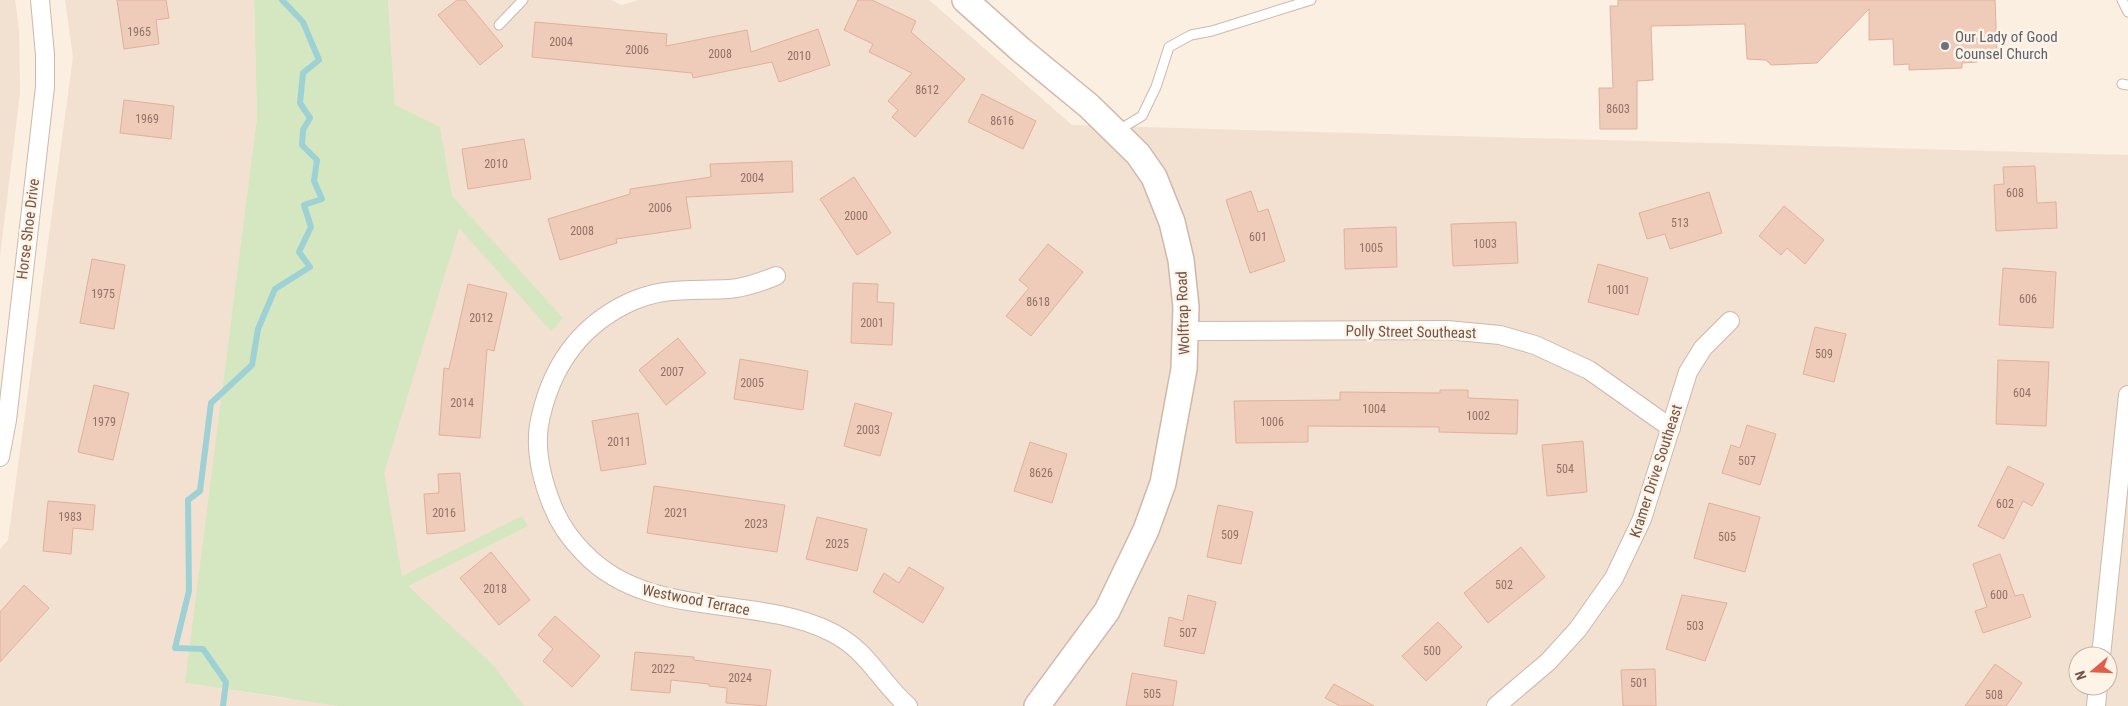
<svg xmlns="http://www.w3.org/2000/svg" width="2128" height="706" font-family="'Roboto Condensed',sans-serif">
<style>
.residential{fill:#f2e0d0;fill-rule:evenodd}
.green{fill:#d4e7c1}
.lines{fill:none;stroke-linecap:round;stroke-linejoin:round}
.stream{stroke:#9ed1d4;stroke-width:6}
.building{fill:#efcbba;stroke:#e1b09c}
.lane-casing{stroke:#cdb8ac;stroke-width:11}
.street-casing{stroke:#cdb8ac;stroke-width:20}
.secondary-casing{stroke:#d0b7a9;stroke-width:28}
.lane{stroke:#fff;stroke-width:9}
.street{stroke:#fff;stroke-width:18}
.secondary{stroke:#fff;stroke-width:25}
.worship-dot{fill:#6b7280;stroke:#fef3e7;stroke-width:2}
.labels{text-anchor:middle;stroke-width:5;stroke-linejoin:round;paint-order:stroke}
.number-label{font-size:12px;fill:#907265}
.worship-label{font-size:15px;fill:#5b616d;stroke:#fef3e7;text-anchor:start}
.street-label{font-size:15px;fill:#715449;stroke:#fef3e7}
</style>
<rect width="100%" height="100%" fill="#fbefe1"/>
<g class="residential">
<path d="M0 0H15L19 30 20 93 0 256Z"/>
<path d="M65 0H254L257 117 186 683 289 699 395 105 388 0H611L621 5 639 0H929L1072 125 2128 155V706H0V549L8 540 73 57ZM2078 656H2108V686H2078Z"/>
</g>
<path class="green" d="M254 0H388L395 105 440 127 452 196 563 318 551 331 459 228 384 473 402 576 522 516 528 526 408 586 493 665 524 706H339L185 683 257 117Z"/>
<g class="lines">
<path class="stream" d="M223 706 226 682 203 649 175 648 189 591 188 500 200 491 211 403 252 365 258 329 275 289 310 267 299 252 311 227 304 205 322 199 314 181 317 160 302 145 303 130 310 118 300 103 303 73 319 60 303 22 282 0"/>
</g>
<g class="building">
<path d="M117 0H166L169 18 156 20 159 44 124 49Z"/>
<path d="M457 0H465L503 46 480 65 438 15Z"/>
<path d="M858 0H872L916 21 911 32 965 79 915 137 892 117 898 110 888 101 912 73 869 52 873 44 844 30Z"/>
<path d="M1618 0H1995L1997 52 1977 53V62L1962 63V68L1909 70V64L1894 65 1893 39 1869 40V9L1817 63 1771 65 1766 60 1747 59 1745 24 1651 26 1653 80 1637 81V129H1600L1599 88H1613L1610 6H1618Z"/>
<path d="M535 22 667 34 666 46 747 30 751 52 818 29 830 65 779 82 772 62 693 78 692 73 532 57Z"/>
<path d="M982 94 1036 121 1023 149 968 122Z"/>
<path d="M124 100 174 106 171 139 120 133Z"/>
<path d="M524 139 531 179 468 189 462 149Z"/>
<path d="M792 161 793 192 686 197 691 228 616 239 617 243 560 260 548 219 630 194V189L711 177 710 164Z"/>
<path d="M2035 166 2037 203 2056 202 2057 228 1996 231 1994 185 2004 184 2003 167Z"/>
<path d="M854 177 891 233 857 255 820 199Z"/>
<path d="M1251 191 1258 212 1268 209 1285 261 1250 273 1226 200Z"/>
<path d="M1709 192 1722 233 1670 249 1665 234 1647 239 1639 213Z"/>
<path d="M1784 206 1824 240 1805 264 1787 248 1781 255 1759 236Z"/>
<path d="M1516 222 1518 263 1453 266 1451 224Z"/>
<path d="M1396 227 1397 267 1345 269 1344 229Z"/>
<path d="M1048 244 1083 272 1031 336 1006 316 1029 288 1019 280Z"/>
<path d="M92 259 125 265 114 329 80 323Z"/>
<path d="M1598 264 1648 278 1638 315 1588 302Z"/>
<path d="M2003 268 2056 272 2053 328 1999 325Z"/>
<path d="M853 283 878 284 877 302 894 303 892 345 851 343Z"/>
<path d="M468 284 507 293 494 351 487 349 480 438 439 435 444 368 449 369Z"/>
<path d="M1815 327 1846 334 1834 382 1803 374Z"/>
<path d="M678 338 706 373 666 405 639 370Z"/>
<path d="M740 359 808 371 803 410 734 399Z"/>
<path d="M1998 360 2049 362 2046 426 1996 424Z"/>
<path d="M94 385 129 393 113 460 78 452Z"/>
<path d="M1440 390H1468V398L1518 400 1517 434 1439 432V427L1308 426V442L1236 443 1234 401 1340 400V392L1440 393Z"/>
<path d="M855 403 892 413 880 456 844 446Z"/>
<path d="M638 413 646 464 601 471 592 421Z"/>
<path d="M1747 425 1776 434 1760 485 1722 473 1731 445 1740 448Z"/>
<path d="M1583 441 1587 492 1547 496 1542 445Z"/>
<path d="M1030 442 1067 454 1052 503 1014 491Z"/>
<path d="M2008 466 2044 484 2032 506 2023 501 2004 539 1978 526Z"/>
<path d="M460 473 465 531 427 534 424 494 439 493 438 474Z"/>
<path d="M654 486 785 505 777 552 647 533Z"/>
<path d="M48 501 95 505 93 530 73 528 71 554 43 551Z"/>
<path d="M1709 503 1760 517 1745 572 1694 558Z"/>
<path d="M1218 505 1253 512 1241 564 1207 557Z"/>
<path d="M817 517 867 529 857 571 806 559Z"/>
<path d="M1521 547 1545 577 1488 623 1464 593Z"/>
<path d="M491 552 530 600 499 625 460 578Z"/>
<path d="M2000 554 2015 596 2023 594 2031 617 1983 633 1975 611 1987 607 1973 564Z"/>
<path d="M909 567 944 588 923 623 873 592 884 573 899 583Z"/>
<path d="M24 585 49 608 0 662V612Z"/>
<path d="M1188 595 1216 602 1204 654 1164 646 1169 617 1183 621Z"/>
<path d="M1682 595 1727 603 1705 661 1666 649Z"/>
<path d="M555 616 600 656 572 687 543 661 553 649 538 635Z"/>
<path d="M1438 622 1462 647 1426 681 1402 656Z"/>
<path d="M635 652 694 657V660L771 670 766 706 726 703 727 688 709 686V684L671 680 670 693 631 690Z"/>
<path d="M1995 664 2022 683 2006 706H1965Z"/>
<path d="M1655 669 1656 706H1623L1621 670Z"/>
<path d="M1132 673 1177 681 1173 706H1126Z"/>
<path d="M1334 684 1374 706H1340L1325 698Z"/>
</g>
<g class="lines">
<g class="lane-casing">
<g id="lane">
<path d="M2122 0 2128 12"/>
<path d="M499 25 523 0"/>
<path d="M2122 84 2128 85"/>
<path d="M1117 131 1142 116 1156 87 1169 47 1191 35 1212 31 1311 0"/>
</g>
</g>
<g class="street-casing">
<g id="street">
<path d="M776 276C761 282 745 288 729 289 690 291 661 286 624 305 575 330 549 372 539 425 535 452 542 480 552 505 559 523 570 539 584 553 649 621 752 593 831 632 868 650 880 682 908 706"/>
<path d="M1186 331 1447 330 1500 335 1535 345 1589 370 1671 428"/>
<path d="M0 457 7 420 45 87V55L40 0"/>
<path d="M2101 656 2128 395"/>
<path d="M1496 706 1548 662 1578 629 1614 578 1642 519 1688 372 1703 348 1730 321"/>
<path d="M2096 706 2098 686"/>
</g>
</g>
<g class="secondary-casing">
<path id="secondary" d="M965 0 1021 50 1089 106 1138 154 1154 177 1172 222 1181 260 1186 307 1184 369 1163 483 1146 530 1107 611 1037 706"/>
</g>
<use href="#lane" class="lane"/>
<use href="#street" class="street"/>
<use href="#secondary" class="secondary"/>
</g>
<circle class="worship-dot" cx="1945" cy="46" r="5"/>
<g class="labels">
<g class="number-label">
<text x="139" y="36">1965</text>
<text x="561" y="46">2004</text>
<text x="637" y="54">2006</text>
<text x="720" y="58">2008</text>
<text x="799" y="60">2010</text>
<text x="927" y="94">8612</text>
<text x="1618" y="113">8603</text>
<text x="147" y="123">1969</text>
<text x="1002" y="125">8616</text>
<text x="496" y="168">2010</text>
<text x="752" y="182">2004</text>
<text x="2015" y="197">608</text>
<text x="660" y="212">2006</text>
<text x="856" y="220">2000</text>
<text x="1680" y="227">513</text>
<text x="582" y="235">2008</text>
<text x="1258" y="241">601</text>
<text x="1485" y="248">1003</text>
<text x="1371" y="252">1005</text>
<text x="1618" y="294">1001</text>
<text x="103" y="298">1975</text>
<text x="2028" y="303">606</text>
<text x="1038" y="306">8618</text>
<text x="481" y="322">2012</text>
<text x="872" y="327">2001</text>
<text x="1824" y="358">509</text>
<text x="672" y="376">2007</text>
<text x="752" y="387">2005</text>
<text x="2022" y="397">604</text>
<text x="462" y="407">2014</text>
<text x="1374" y="413">1004</text>
<text x="1478" y="420">1002</text>
<text x="104" y="426">1979</text>
<text x="1272" y="426">1006</text>
<text x="868" y="434">2003</text>
<text x="619" y="446">2011</text>
<text x="1747" y="465">507</text>
<text x="1565" y="473">504</text>
<text x="1041" y="477">8626</text>
<text x="2005" y="508">602</text>
<text x="444" y="517">2016</text>
<text x="676" y="517">2021</text>
<text x="70" y="521">1983</text>
<text x="756" y="528">2023</text>
<text x="1230" y="539">509</text>
<text x="1727" y="541">505</text>
<text x="837" y="548">2025</text>
<text x="1504" y="589">502</text>
<text x="495" y="593">2018</text>
<text x="1999" y="599">600</text>
<text x="1695" y="630">503</text>
<text x="1188" y="637">507</text>
<text x="1432" y="655">500</text>
<text x="663" y="673">2022</text>
<text x="740" y="682">2024</text>
<text x="1639" y="687">501</text>
<text x="1152" y="698">505</text>
<text x="1994" y="699">508</text>
</g>
<g class="worship-label">
<text x="1955" y="42">Our Lady of Good<tspan x="1955" dy="17">Counsel Church</tspan></text>
</g>
<g class="street-label">
<text transform="translate(28 229) rotate(-83)" y="5">Horse Shoe Drive</text>
<text transform="translate(1183 313) rotate(-92)" y="5">Wolftrap Road</text>
<text transform="translate(1411 332) rotate(1)" y="5">Polly Street Southeast</text>
<text transform="translate(1656 471) rotate(-72)" y="5">Kramer Drive Southeast</text>
<text transform="translate(696 600) rotate(11)" y="5">Westwood Terrace</text>
</g>
</g>
<g transform="translate(2093 671) rotate(251)"><circle r="24" fill="#fef3e7" stroke="#c6b3a8"/>
<path d="M0-4L9 19L0 12L-9 19Z" fill="#e05f4b"/>
<text y="-8" font-size="14" font-weight="bold" text-anchor="middle" fill="#715449">N</text>
</g>
</svg>
